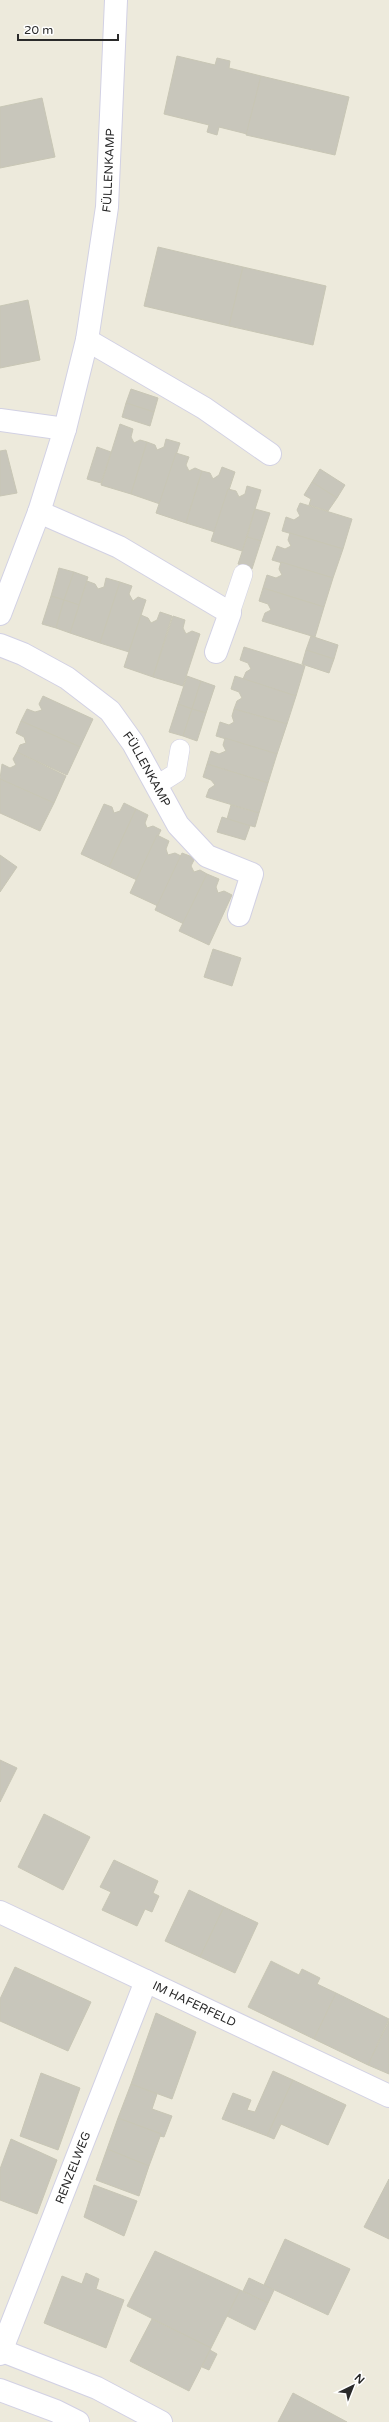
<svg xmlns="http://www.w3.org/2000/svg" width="389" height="2422" font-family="'Varela Round',sans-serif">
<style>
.building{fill:#c8c6bb;stroke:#c8c6b5}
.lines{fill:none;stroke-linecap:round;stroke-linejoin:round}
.lane-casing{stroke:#d2d1e4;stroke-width:20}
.street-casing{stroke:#d2d1e4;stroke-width:24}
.secondary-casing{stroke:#d2d1e4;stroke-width:24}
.lane{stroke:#fff;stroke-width:19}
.street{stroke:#fff;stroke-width:22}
.secondary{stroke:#fff;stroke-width:22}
.labels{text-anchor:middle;stroke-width:3;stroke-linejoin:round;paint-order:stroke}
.street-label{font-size:12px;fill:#2a2a2a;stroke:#fff}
</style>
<rect width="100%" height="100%" fill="#edeadc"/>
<g class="building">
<path d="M177 56 215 65 217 58 230 61 229 68 261 76 247 134 219 127 217 135 207 132 209 125 164 114Z"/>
<path d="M261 76 349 97 335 155 246 135Z"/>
<path d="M42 98 55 157 0 168V107Z"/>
<path d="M158 247 243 267 229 326 144 306Z"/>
<path d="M243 267 326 286 313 345 229 326Z"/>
<path d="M28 300 40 360 0 368V306Z"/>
<path d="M131 389 158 398 154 412 126 403Z"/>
<path d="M126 403 154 412 150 426 122 417Z"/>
<path d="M120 424 133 429 131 437 134 443 140 440 147 442 131 494 101 485Z"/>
<path d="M166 439 180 443 160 504 131 494 147 442 155 445 157 450 164 447Z"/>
<path d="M97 447 111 452 101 483 87 479Z"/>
<path d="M6 450 17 493 0 496V451Z"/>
<path d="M176 453 189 457 186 465 189 471 195 468 202 471 186 523 156 513Z"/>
<path d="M222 467 235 472 215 532 186 523 202 471 210 473 213 479 219 475Z"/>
<path d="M320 469 345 485 337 498 312 482Z"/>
<path d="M312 482 337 498 328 511 309 505 311 499 304 495Z"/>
<path d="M247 486 261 490 242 551 211 541 228 489 236 491 239 497 245 494Z"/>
<path d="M300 503 352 519 343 549 282 531 286 517 294 520 300 516 297 510Z"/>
<path d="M255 509 270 513 261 541 247 537Z"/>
<path d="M290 533 343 549 333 578 272 560 277 546 285 549 291 546 288 540Z"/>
<path d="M247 537 261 541 252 569 238 564Z"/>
<path d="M281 562 333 578 324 607 263 588 267 575 276 578 282 575 279 569Z"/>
<path d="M59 568 74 572 64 600 51 596Z"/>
<path d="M74 572 88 577 79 605 64 600Z"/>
<path d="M106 578 120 582 100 643 70 633 87 581 95 584 98 589 104 587Z"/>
<path d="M120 582 132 586 129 594 133 601 138 597 146 600 129 652 100 643Z"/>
<path d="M263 588 324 607 315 637 262 621 265 613 271 610 268 604 259 601Z"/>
<path d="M51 596 64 600 56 628 42 624Z"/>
<path d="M64 600 79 605 70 633 56 628Z"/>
<path d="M160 612 172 616 153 677 124 667 141 615 148 618 151 623 157 620Z"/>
<path d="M173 616 185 620 183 628 186 634 192 631 200 634 183 686 153 677Z"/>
<path d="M311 636 338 645 334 659 306 650Z"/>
<path d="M244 647 305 666 296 696 243 679 246 672 251 669 248 663 240 660Z"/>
<path d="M306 650 334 659 329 673 302 664Z"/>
<path d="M187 676 201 681 192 709 178 704Z"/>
<path d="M235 676 296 696 287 724 234 709 237 701 242 698 239 692 231 689Z"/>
<path d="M201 681 215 686 206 713 192 709Z"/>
<path d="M43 696 93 719 80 747 21 721 27 709 35 712 42 710 39 704Z"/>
<path d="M178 704 192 709 183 736 169 732Z"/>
<path d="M192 709 206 713 197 741 183 736Z"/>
<path d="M234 709 287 724 277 754 216 736 220 722 229 725 234 722 232 716Z"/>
<path d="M21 721 80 747 67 775 17 752 20 745 26 743 24 737 16 733Z"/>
<path d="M225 738 277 754 268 783 207 764 211 751 219 754 226 751 223 745Z"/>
<path d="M17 752 66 776 54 803 0 779 2 764 10 768 16 765 13 759Z"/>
<path d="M207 764 268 783 259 813 206 797 209 789 215 785 211 780 203 777Z"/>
<path d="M0 779 54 803 40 831 0 813Z"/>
<path d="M124 803 136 809 109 867 81 854 104 804 112 807 114 813 120 811Z"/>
<path d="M231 805 259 813 255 827 227 819Z"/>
<path d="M136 809 148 815 145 823 147 828 153 826 161 830 137 880 109 867Z"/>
<path d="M222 817 250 826 245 840 217 832Z"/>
<path d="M157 835 169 841 166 849 168 855 175 853 181 856 158 906 130 893Z"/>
<path d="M182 853 195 858 191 866 194 872 200 870 207 874 184 924 155 910Z"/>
<path d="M0 855 17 867 0 892Z"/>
<path d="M207 874 219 879 216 887 218 893 224 891 232 895 209 945 179 931Z"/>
<path d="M213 949 241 958 232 986 204 977Z"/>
<path d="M0 1760 17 1768 0 1802Z"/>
<path d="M44 1814 90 1837 63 1890 18 1867Z"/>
<path d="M114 1860 158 1881 153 1893 159 1896 152 1912 145 1909 137 1926 102 1910 111 1892 100 1887Z"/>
<path d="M189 1890 224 1907 200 1957 165 1941Z"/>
<path d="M224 1907 258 1923 235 1973 200 1957Z"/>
<path d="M271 1961 299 1975 302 1969 320 1978 317 1984 336 1993 314 2039 248 2007Z"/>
<path d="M15 1967 91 2002 68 2051 0 2021V1999Z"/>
<path d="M336 1993 389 2019 368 2065 314 2039Z"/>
<path d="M156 2013 196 2032 172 2099 131 2084Z"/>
<path d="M389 2021V2074L368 2065Z"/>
<path d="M273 2071 293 2080 267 2136 222 2119 233 2093 251 2100 247 2110 255 2112Z"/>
<path d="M41 2073 80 2088 58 2150 20 2136Z"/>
<path d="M293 2080 346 2105 328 2145 281 2124 274 2139 267 2136Z"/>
<path d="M131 2084 157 2094 152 2109 172 2116 164 2137 160 2136 161 2134 118 2118Z"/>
<path d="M118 2118 161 2134 149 2166 107 2149Z"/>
<path d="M11 2139 57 2160 37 2214 0 2200V2169Z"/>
<path d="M107 2149 149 2166 139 2196 96 2180Z"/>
<path d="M389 2179V2239L364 2227Z"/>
<path d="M94 2185 137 2201 124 2236 84 2217Z"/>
<path d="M285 2239 350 2269 328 2315 264 2285Z"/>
<path d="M155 2251 240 2290 211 2348 127 2306Z"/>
<path d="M86 2273 99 2279 96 2289 124 2300 106 2348 44 2323 62 2276 82 2284Z"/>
<path d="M249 2278 274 2290 268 2303 243 2291Z"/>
<path d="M240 2290 268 2303 255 2330 227 2316Z"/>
<path d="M152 2319 211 2348 189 2391 130 2361Z"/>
<path d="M210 2350 217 2354 209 2370 202 2367Z"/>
<path d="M293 2393 347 2422H278Z"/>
</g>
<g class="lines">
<g class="lane-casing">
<g id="lane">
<path d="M230 613 243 574"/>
<path d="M157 785 176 773 180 749"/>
</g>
</g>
<g class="street-casing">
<g id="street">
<path d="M87 340 204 408 270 454"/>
<path d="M0 420 65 429"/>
<path d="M39 512 119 547 230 613 216 652"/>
<path id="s1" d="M0 614 39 512 65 429 87 340 107 207 116 0"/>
<path id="s2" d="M0 645 23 654 67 678 110 711 133 743 178 825 207 856 252 874 239 915"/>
<path id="s3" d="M0 1912 389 2096"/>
<path id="s4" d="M0 2354 146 1981"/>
</g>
</g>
<g class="secondary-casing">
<g id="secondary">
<path d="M0 2350 97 2388 161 2422"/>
<path d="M0 2390 56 2411 78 2422"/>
</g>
</g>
<use href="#lane" class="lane"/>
<use href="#street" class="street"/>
<use href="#secondary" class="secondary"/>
</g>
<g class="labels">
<g class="street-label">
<text dy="4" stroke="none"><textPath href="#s1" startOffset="459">FÜLLENKAMP</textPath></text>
<text dy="4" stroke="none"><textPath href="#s2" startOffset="198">FÜLLENKAMP</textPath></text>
<text dy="4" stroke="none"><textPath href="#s3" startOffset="215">IM HAFERFELD</textPath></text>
<text dy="4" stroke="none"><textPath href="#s4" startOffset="200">RENZELWEG</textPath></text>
</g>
</g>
<g transform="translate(353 2386) rotate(43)" stroke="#ffffff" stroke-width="3" paint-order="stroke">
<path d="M0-3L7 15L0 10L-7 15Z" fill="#2a2a2a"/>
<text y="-6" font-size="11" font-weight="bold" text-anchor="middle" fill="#2a2a2a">N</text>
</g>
<path d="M18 34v6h100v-6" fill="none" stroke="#2a2a2a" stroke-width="2"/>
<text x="24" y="34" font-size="12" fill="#2a2a2a" stroke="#ffffff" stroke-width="3" paint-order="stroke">20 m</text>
</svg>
